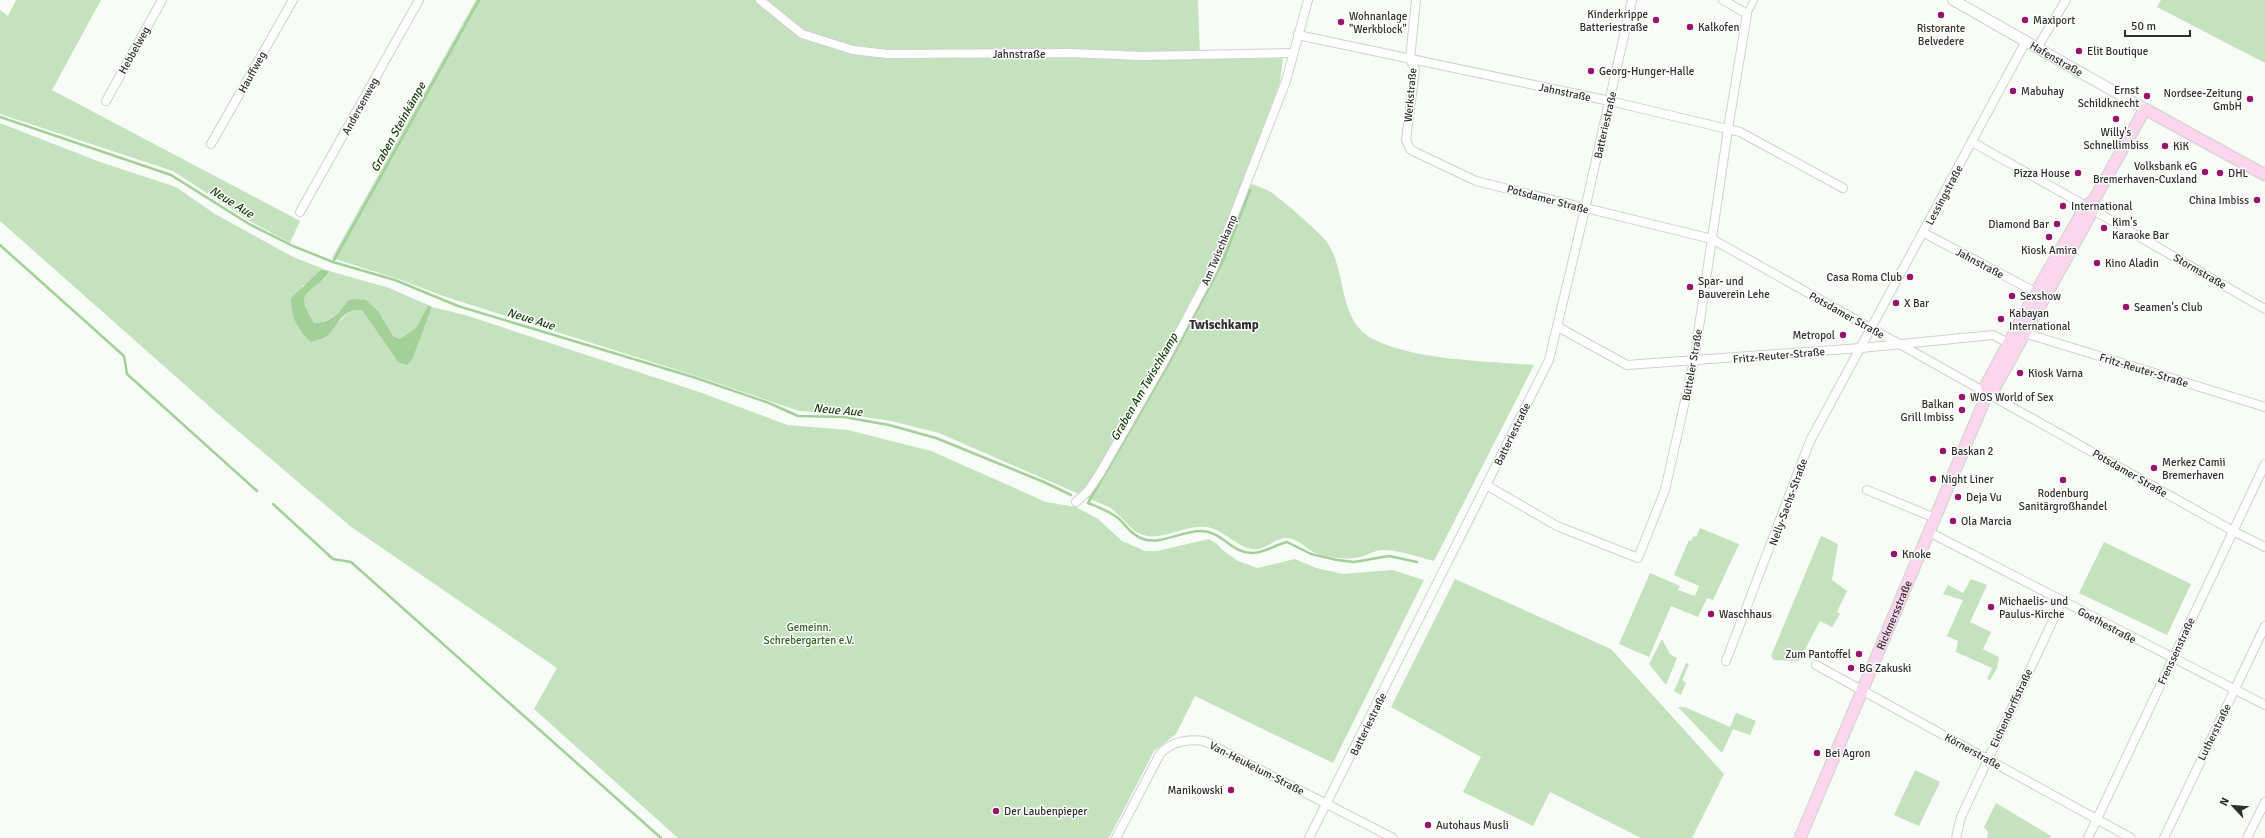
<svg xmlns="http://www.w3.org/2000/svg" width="2265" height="838" font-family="Signika,sans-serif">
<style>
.green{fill:#c3e2bd}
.water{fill:#a3cf98}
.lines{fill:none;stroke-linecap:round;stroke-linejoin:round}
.stream{stroke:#a3cf98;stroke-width:2.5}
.pedestrian-casing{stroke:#ced2cd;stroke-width:8}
.minor-casing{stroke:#ced2cd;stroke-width:10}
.tertiary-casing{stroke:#ced2cd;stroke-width:12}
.secondary-casing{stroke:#ced2cd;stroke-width:13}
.pedestrian{stroke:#fff;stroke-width:6}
.minor{stroke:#fff;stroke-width:8}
.tertiary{stroke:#fff;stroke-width:10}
.secondary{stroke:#fcd6ec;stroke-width:11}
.poi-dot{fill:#97146b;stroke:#fff;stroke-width:1.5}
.labels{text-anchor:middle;stroke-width:3;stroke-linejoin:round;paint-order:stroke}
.poi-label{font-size:11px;fill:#2e302e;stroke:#fff;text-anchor:start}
.street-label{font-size:11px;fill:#2e302e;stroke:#fff}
.park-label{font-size:11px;fill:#2d651f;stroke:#fff}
.water-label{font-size:12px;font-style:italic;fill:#113c05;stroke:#fff}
.quarter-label{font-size:13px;font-weight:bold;fill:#2e302e;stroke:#fff}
</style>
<rect width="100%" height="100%" fill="#f8fcf7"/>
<g class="green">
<path d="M16 0H101L52 90 300 221 290 243 250 221 173 171 0 114V10L8 16Z"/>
<path d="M476 0H1198L1200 59 1283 58 1280 82 1243 181C1252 184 1261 187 1269 191 1277 195 1320 233 1326 241 1348 270 1336 320 1373 339 1417 361 1486 361 1534 365L1434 561C1418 557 1400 550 1383 550 1375 550 1368 555 1360 557 1348 560 1333 558 1321 555 1309 552 1302 542 1292 539 1277 534 1266 552 1252 549 1235 546 1223 529 1206 527 1184 524 1159 544 1138 533 1128 527 1121 516 1111 508L939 433 891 421 845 414 799 411 693 375 446 297 398 279 332 258Z"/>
<path d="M2161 0H2265V63L2157 7Z"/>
<path d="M0 123 100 162 176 187 215 214 293 257 329 271 389 288 428 305 416 328 400 339 393 336 379 312 366 300 347 301C339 314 331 322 314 323L305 306 304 298 308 289 326 277 302 286 300 331C311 328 324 327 335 323 347 319 341 311 362 310L398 362 413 358 432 307 465 315 702 393 787 425 848 430 931 451 1046 502 1076 507 1098 519 1122 541 1145 551H1157L1209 539 1217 544 1225 552 1238 561 1257 568 1295 559 1316 568 1343 574 1392 570 1424 580 1333 763 1195 696 1176 734 1154 751 1109 838H678L534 709 557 668 350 526 218 414 0 221Z"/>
<path d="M1700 528 1739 544 1713 600 1707 598 1698 617 1671 606 1649 657 1619 644 1650 573 1680 586 1678 590 1695 596 1699 586 1674 575 1689 540 1691 541 1694 536 1696 537Z"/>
<path d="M1821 536 1838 544 1832 580 1847 591 1837 612 1840 614 1832 627 1820 621 1799 661 1774 660 1771 656Z"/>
<path d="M2104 542 2191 584 2167 635 2079 593Z"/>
<path d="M1455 579 1611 649 1724 774 1692 838H1641L1550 792 1533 826 1463 792 1481 757 1391 707Z"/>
<path d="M1971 579 1987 585 1970 622 1991 632 1983 649 1999 657 1997 668 1990 680 1987 679 1992 668 1956 652 1958 641 1947 636 1963 600 1943 594 1948 585 1963 593Z"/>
<path d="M1662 639 1670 654 1677 658 1666 685 1649 664Z"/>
<path d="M1686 663 1689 664 1682 680 1686 683 1681 695 1674 691Z"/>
<path d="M1678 707H1685L1730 727 1736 713 1756 721 1750 735 1733 729 1722 753Z"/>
<path d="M1915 770 1940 782 1919 826 1894 815Z"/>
<path d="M1996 803 2051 836 2050 838H1987L1988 832 1984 827Z"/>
</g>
<path class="water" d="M321 270 329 271C324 282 310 286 304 298L305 306 314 323C330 323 339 314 347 301L354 299 366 300 379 312 393 336 400 339 416 328 428 305 432 307 413 358 407 365 398 362 362 310C341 310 341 321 328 335 324 339 316 340 311 342 296 327 292 319 291 298Z"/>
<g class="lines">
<g class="stream">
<path d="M0 117 171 175 249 224 293 246 333 262 395 280 458 306 693 377 769 403 798 416 844 417 889 425 936 438 1044 482 1071 495"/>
<path d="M1250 190 1223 261 1169 363 1088 503C1098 507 1109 511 1118 518 1126 525 1131 535 1143 539 1161 545 1182 531 1200 531 1221 530 1231 553 1252 553 1264 553 1275 545 1287 542L1311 554 1337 560 1354 562 1389 556 1417 562"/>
<path d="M0 245 124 356 127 374 257 491"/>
<path d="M333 262 479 0"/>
<path d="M273 504 333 559 351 562 661 838"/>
</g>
<g class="pedestrian-casing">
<path id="pedestrian" d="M1747 14 1754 0"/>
</g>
<g class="minor-casing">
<g id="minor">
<path d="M760 0 802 34 853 50 887 54 1071 53 1142 56 1293 53"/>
<path d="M1416 0 1410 59 1415 69 1406 140 1410 149 1415 152 1476 181 1712 239 2233 531 2265 547"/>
<path d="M1298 35 1610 101 1740 132 1843 188"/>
<path d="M2037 48 2066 0"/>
<path d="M106 101 162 0"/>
<path d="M1972 142 2086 206"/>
<path d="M211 144 293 0"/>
<path d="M2093 210 2265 309"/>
<path d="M300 212 419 0"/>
<path d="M1924 233 2039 294"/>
<path d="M1558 327 1627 365 1861 348 1993 335 2008 343"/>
<path d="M2021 332 2265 407"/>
<path d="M1486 485 1557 526 1638 558 1665 490 1694 361 1728 129 1747 14 1723 0"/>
<path d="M1867 490 1935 518"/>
<path d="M1076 502 1088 491 1100 473 1162 365 1213 269 1286 81 1308 0"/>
<path d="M1929 532 2265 705"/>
<path d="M1726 661 1810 441 2026 41"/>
<path d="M1816 665 2131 838"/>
<path d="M1116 838 1160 754C1172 741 1188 739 1204 741L1393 838"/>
<path d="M1309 838 1549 360 1585 209 1632 0"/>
<path d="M1956 838 1961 817 2062 601"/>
<path d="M2088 838 2265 464"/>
<path d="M2164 838 2265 626"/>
<path d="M2247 838 2265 802"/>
</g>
</g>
<g class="tertiary-casing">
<g id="tertiary">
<path id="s1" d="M1953 0 2145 109"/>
</g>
</g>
<g class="secondary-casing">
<g id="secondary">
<path d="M1988 392 1994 389 2093 210V205"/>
<path id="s2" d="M1800 838 1988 392 1986 385 2036 292 2086 206 2094 200 2145 109 2265 175"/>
</g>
</g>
<use href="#pedestrian" class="pedestrian"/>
<use href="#minor" class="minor"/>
<use href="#tertiary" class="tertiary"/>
<use href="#secondary" class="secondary"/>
</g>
<g class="poi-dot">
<circle cx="1941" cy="15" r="4"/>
<circle cx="1656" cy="20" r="4"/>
<circle cx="2025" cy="20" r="4"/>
<circle cx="1341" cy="22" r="4"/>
<circle cx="1690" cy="27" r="4"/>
<circle cx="2079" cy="51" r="4"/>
<circle cx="1591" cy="71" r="4"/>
<circle cx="2013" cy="91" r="4"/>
<circle cx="2147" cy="96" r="4"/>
<circle cx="2250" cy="99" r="4"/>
<circle cx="2116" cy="119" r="4"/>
<circle cx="2165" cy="146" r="4"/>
<circle cx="2205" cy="172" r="4"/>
<circle cx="2078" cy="173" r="4"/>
<circle cx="2220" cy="173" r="4"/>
<circle cx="2257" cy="200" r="4"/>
<circle cx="2063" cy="206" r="4"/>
<circle cx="2057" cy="224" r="4"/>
<circle cx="2104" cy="228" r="4"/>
<circle cx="2049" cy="237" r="4"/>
<circle cx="2097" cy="263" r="4"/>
<circle cx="1910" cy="277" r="4"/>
<circle cx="1690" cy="287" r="4"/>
<circle cx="2012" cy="296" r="4"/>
<circle cx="1896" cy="303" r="4"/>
<circle cx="2126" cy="307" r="4"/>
<circle cx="2001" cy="319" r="4"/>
<circle cx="1843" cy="335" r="4"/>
<circle cx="2020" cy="373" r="4"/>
<circle cx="1962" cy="397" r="4"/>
<circle cx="1962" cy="410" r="4"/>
<circle cx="1943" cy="451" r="4"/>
<circle cx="2154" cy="468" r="4"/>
<circle cx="1933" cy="479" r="4"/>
<circle cx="2063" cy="480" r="4"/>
<circle cx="1958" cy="497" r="4"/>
<circle cx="1953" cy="521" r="4"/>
<circle cx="1894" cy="554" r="4"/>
<circle cx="1991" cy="607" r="4"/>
<circle cx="1711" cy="614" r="4"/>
<circle cx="1859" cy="654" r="4"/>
<circle cx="1851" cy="668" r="4"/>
<circle cx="1817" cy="753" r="4"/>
<circle cx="1231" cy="790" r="4"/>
<circle cx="996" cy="811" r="4"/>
<circle cx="1428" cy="825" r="4"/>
</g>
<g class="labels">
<g class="poi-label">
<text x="1648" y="18" text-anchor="end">Kinderkrippe<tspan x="1648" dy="13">Batteriestraße</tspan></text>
<text x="1349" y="20">Wohnanlage<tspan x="1349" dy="13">"Werkblock"</tspan></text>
<text x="2033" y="24">Maxiport</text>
<text x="1698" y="31">Kalkofen</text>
<text x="1941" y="32" text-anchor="middle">Ristorante<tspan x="1941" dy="13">Belvedere</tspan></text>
<text x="2087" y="55">Elit Boutique</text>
<text x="1599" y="75">Georg-Hunger-Halle</text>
<text x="2139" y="94" text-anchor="end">Ernst<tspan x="2139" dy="13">Schildknecht</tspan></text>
<text x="2021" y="95">Mabuhay</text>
<text x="2242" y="97" text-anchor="end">Nordsee-Zeitung<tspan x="2242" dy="13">GmbH</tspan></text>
<text x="2116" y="136" text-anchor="middle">Willy's<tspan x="2116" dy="13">Schnellimbiss</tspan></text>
<text x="2173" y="150">KiK</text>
<text x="2197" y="170" text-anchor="end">Volksbank eG<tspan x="2197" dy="13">Bremerhaven-Cuxland</tspan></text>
<text x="2070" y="177" text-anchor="end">Pizza House</text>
<text x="2228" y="177">DHL</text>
<text x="2249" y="204" text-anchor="end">China Imbiss</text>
<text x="2071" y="210">International</text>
<text x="2112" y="226">Kim's<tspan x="2112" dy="13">Karaoke Bar</tspan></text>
<text x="2049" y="228" text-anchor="end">Diamond Bar</text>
<text x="2049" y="254" text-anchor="middle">Kiosk Amira</text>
<text x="2105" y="267">Kino Aladin</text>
<text x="1902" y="281" text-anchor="end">Casa Roma Club</text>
<text x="1698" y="285">Spar- und<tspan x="1698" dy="13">Bauverein Lehe</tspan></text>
<text x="2020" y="300">Sexshow</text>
<text x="1904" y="307">X Bar</text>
<text x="2134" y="311">Seamen's Club</text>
<text x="2009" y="317">Kabayan<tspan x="2009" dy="13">International</tspan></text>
<text x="1835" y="339" text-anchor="end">Metropol</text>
<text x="2028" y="377">Kiosk Varna</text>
<text x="1970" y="401">WOS World of Sex</text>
<text x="1954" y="408" text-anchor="end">Balkan<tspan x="1954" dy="13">Grill Imbiss</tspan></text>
<text x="1951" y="455">Baskan 2</text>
<text x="2162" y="466">Merkez Camii<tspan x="2162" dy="13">Bremerhaven</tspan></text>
<text x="1941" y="483">Night Liner</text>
<text x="2063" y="497" text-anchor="middle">Rodenburg<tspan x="2063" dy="13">Sanitärgroßhandel</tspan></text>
<text x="1966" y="501">Deja Vu</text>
<text x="1961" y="525">Ola Marcia</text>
<text x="1902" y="558">Knoke</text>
<text x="1999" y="605">Michaelis- und<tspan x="1999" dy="13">Paulus-Kirche</tspan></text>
<text x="1719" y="618">Waschhaus</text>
<text x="1851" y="658" text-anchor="end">Zum Pantoffel</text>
<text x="1859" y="672">BG Zakuski</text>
<text x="1825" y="757">Bei Agron</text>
<text x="1223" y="794" text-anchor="end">Manikowski</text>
<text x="1004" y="815">Der Laubenpieper</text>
<text x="1436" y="829">Autohaus Musli</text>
</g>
<g class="street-label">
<text transform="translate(134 50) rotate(-61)" y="4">Hebbelweg</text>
<text x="1019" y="58">Jahnstraße</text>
<text dy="4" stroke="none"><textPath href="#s1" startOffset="119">Hafenstraße</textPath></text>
<text transform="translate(252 72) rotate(-61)" y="4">Hauffweg</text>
<text transform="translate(1565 92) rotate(12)" y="4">Jahnstraße</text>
<text transform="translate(1410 95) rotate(-85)" y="4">Werkstraße</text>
<text transform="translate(360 106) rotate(-61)" y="4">Andersenweg</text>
<text transform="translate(1605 125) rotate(-77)" y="4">Batteriestraße</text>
<text transform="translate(1944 195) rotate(-62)" y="4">Lessingstraße</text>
<text transform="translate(1548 199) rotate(15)" y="4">Potsdamer Straße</text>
<text transform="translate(1219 250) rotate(-67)" y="4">Am Twischkamp</text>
<text transform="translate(1980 263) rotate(28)" y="4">Jahnstraße</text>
<text transform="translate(2200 271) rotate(30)" y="4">Stormstraße</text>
<text transform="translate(1847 315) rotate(29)" y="4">Potsdamer Straße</text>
<text transform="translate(1779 355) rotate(-5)" y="4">Fritz-Reuter-Straße</text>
<text transform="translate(1692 365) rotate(-80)" y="4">Bütteler Straße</text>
<text transform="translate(2144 370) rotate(17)" y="4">Fritz-Reuter-Straße</text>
<text transform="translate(1512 434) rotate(-64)" y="4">Batteriestraße</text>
<text transform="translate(2130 473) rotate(30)" y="4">Potsdamer Straße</text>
<text transform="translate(1788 502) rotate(-70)" y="4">Nelly-Sachs-Straße</text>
<text dy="4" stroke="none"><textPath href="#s2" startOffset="242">Rickmersstraße</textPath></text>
<text transform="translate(2107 625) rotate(28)" y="4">Goethestraße</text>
<text transform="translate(2176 651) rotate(-65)" y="4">Frenssenstraße</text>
<text transform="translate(2011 708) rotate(-65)" y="4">Eichendorffstraße</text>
<text transform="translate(1368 724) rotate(-64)" y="4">Batteriestraße</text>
<text transform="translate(2214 732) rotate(-64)" y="4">Lutherstraße</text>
<text transform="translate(1973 751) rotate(29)" y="4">Körnerstraße</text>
<text transform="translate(1257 768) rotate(27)" y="4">Van-Heukelum-Straße</text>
</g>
<g class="park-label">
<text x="809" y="631">Gemeinn.<tspan x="809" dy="13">Schrebergarten e.V.</tspan></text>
</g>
<g class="water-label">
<text transform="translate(398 127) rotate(-61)" y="4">Graben Steinkämpe</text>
<text transform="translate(232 202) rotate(32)" y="4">Neue Aue</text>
<text transform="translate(531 319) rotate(17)" y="4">Neue Aue</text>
<text transform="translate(1144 387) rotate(-60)" y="4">Graben Am Twischkamp</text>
<text transform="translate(838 410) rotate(5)" y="4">Neue Aue</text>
</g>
<g class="quarter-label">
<text x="1224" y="329">Twischkamp</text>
</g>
</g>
<g transform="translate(2233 806) rotate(296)" stroke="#ffffff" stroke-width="3" paint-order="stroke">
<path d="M0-3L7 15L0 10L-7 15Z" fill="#2e302e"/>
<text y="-6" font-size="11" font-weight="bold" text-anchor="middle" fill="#2e302e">N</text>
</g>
<path d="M2125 30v6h65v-6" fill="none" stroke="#2e302e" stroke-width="2"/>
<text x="2131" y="30" font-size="12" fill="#2e302e" stroke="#ffffff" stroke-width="3" paint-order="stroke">50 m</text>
</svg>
